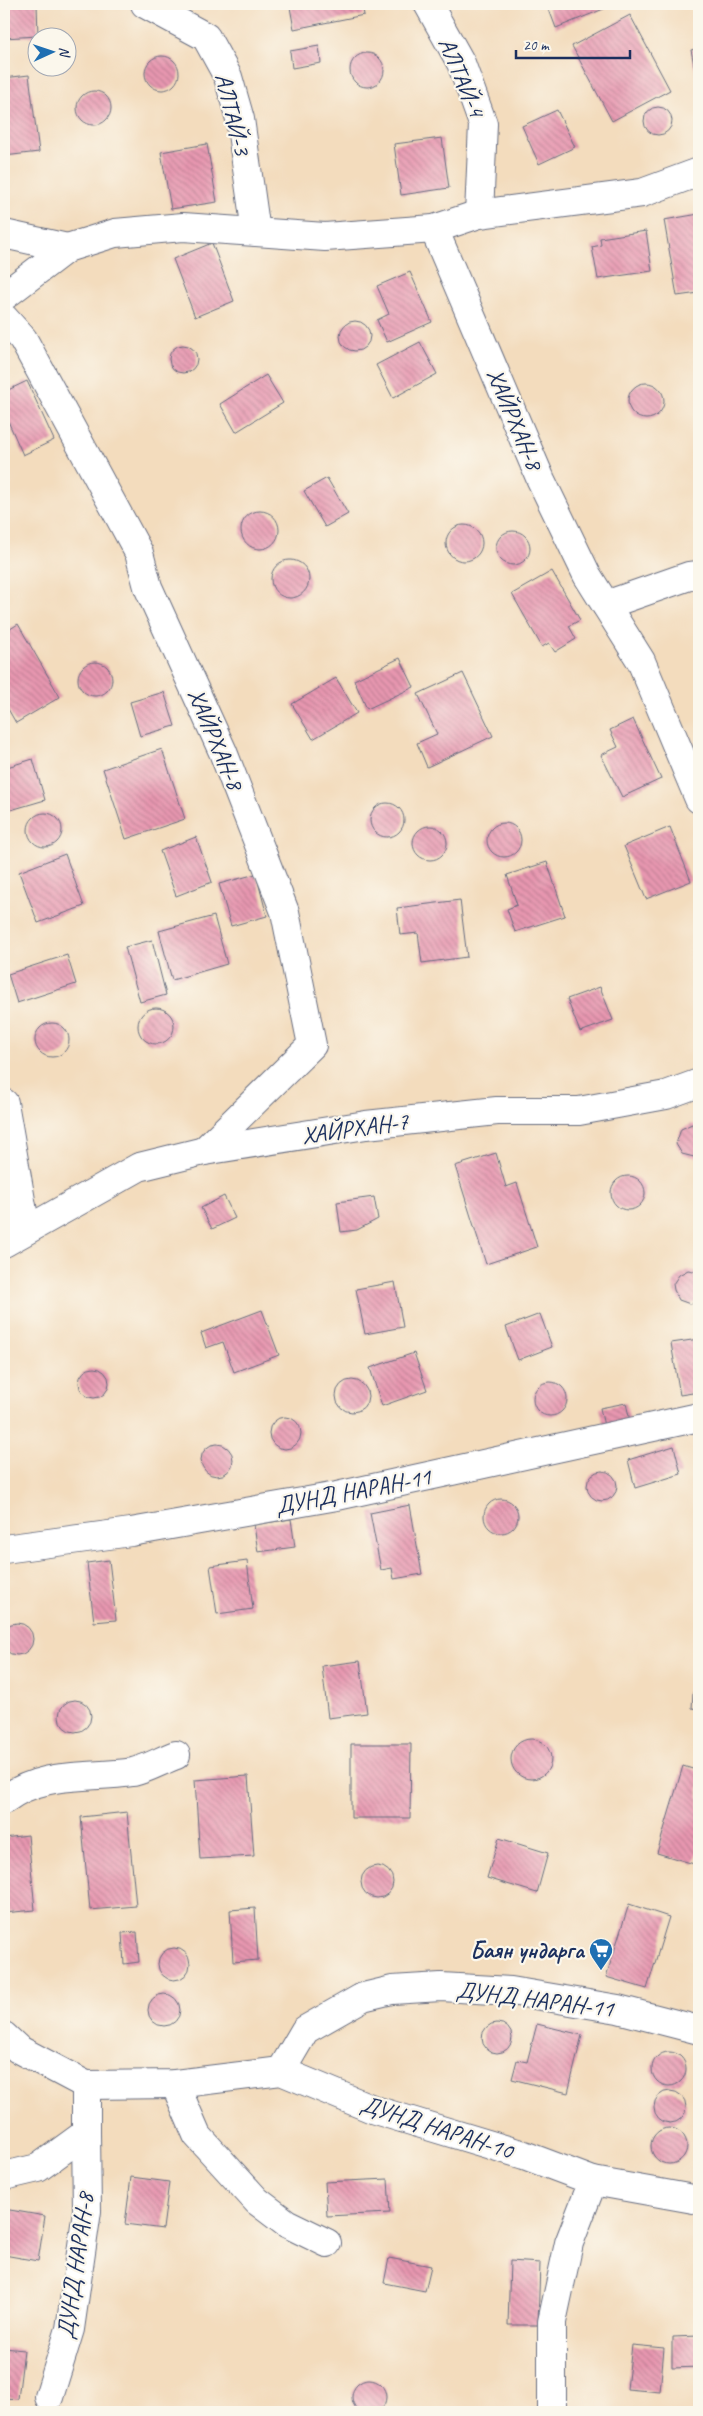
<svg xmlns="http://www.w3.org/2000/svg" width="703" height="2416" font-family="Caveat,sans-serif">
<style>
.building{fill:url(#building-back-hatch)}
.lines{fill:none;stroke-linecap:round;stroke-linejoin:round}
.street-casing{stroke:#676c7f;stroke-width:30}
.street{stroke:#fff;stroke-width:28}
.labels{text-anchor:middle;stroke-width:4.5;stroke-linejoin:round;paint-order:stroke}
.street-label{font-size:24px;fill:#1b2f5e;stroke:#fbf7ec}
.poi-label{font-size:24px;font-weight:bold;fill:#1b2f5e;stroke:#fbf7ec;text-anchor:end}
</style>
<defs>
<pattern id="building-back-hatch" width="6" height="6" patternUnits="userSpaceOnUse" patternTransform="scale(1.25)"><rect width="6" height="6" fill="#e897b0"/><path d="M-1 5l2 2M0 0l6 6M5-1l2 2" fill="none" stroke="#bb7c92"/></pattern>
</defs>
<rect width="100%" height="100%" fill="#fbf7ec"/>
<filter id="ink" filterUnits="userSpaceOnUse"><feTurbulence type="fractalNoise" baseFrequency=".02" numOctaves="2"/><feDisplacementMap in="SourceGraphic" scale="10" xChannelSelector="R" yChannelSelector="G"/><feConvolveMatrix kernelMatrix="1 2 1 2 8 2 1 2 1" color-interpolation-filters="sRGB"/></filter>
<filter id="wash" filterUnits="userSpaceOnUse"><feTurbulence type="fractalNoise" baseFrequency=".0096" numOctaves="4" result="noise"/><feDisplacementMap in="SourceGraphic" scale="20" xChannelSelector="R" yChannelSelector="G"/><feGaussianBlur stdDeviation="1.12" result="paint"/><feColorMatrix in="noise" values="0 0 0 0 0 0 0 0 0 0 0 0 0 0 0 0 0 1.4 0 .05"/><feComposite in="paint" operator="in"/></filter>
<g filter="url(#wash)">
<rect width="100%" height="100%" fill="#f3dcbd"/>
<g id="blocks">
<g class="building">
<path d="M4 4H37L38 36 4 38Z"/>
<path d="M304 4H362L364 15 294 29 290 7Z"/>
<path d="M547 4H616L556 28Z"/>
<path d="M630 15 670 90 612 121 572 46Z"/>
<path d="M319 46 321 63 292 68 290 51Z"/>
<path d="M699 48V85H698L691 50Z"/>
<circle cx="367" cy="70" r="17"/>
<circle cx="162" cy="73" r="17"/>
<path d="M29 75 39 152 4 156V78Z"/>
<circle cx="94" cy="108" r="17"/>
<circle cx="658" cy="121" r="14"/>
<path d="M557 110 575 147 539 164 522 126Z"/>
<path d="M442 138 449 188 401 195 394 144Z"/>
<path d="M207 144 217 202 171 209 161 152Z"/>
<path d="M699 214V293L677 296 664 220Z"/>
<path d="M646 231 652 271 598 279 592 247 601 245 600 238Z"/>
<path d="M212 243 234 301 195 317 173 259Z"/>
<path d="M410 272 432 322 387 342 377 320 389 314 377 286Z"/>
<circle cx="355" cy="336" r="15"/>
<path d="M420 342 437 374 393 398 376 365Z"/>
<circle cx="183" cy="359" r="14"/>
<path d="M266 375 283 403 236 432 220 404Z"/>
<path d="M27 381 54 440 23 455 4 412V392Z"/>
<circle cx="646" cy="401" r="18"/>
<path d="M327 478 348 514 325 527 304 491Z"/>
<circle cx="260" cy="530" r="19"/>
<circle cx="464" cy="543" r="18"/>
<circle cx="513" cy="548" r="17"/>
<circle cx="290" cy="579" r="19"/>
<path d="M552 571 580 620 569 626 576 639 555 652 549 643 542 647 512 594Z"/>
<path d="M18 624 60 697 16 723 4 702V633Z"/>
<path d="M400 658 414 687 367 709 354 680Z"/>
<circle cx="95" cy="679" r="17"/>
<path d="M463 673 493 736 427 767 417 743 437 734 418 694Z"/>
<path d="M336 678 357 713 313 739 292 704Z"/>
<path d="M164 692 175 726 140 736 130 702Z"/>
<path d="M633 719 661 779 622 797 601 755 618 747 610 730Z"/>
<path d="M162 749 185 819 126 839 103 769Z"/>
<path d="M33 759 45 800 4 812V768Z"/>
<circle cx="387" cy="820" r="17"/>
<circle cx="45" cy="830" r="17"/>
<circle cx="504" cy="840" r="17"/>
<circle cx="430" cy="843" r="17"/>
<path d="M670 827 691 881 646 899 624 846Z"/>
<path d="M196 837 212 882 176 896 160 851Z"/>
<path d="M65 854 84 906 38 923 19 872Z"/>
<path d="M547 862 565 916 515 932 507 909 517 905 507 875Z"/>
<path d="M256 874 267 916 231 926 219 884Z"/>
<path d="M460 900 467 957 422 963 418 933 400 935 397 908Z"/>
<path d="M214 916 227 964 172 980 159 931Z"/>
<path d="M152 940 166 995 140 1002 125 947Z"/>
<path d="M67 955 76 984 17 1003 8 974Z"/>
<path d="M600 987 613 1020 580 1032 567 999Z"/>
<circle cx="156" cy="1026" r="18"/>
<circle cx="52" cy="1040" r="17"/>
<path d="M692 1124 699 1126 698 1158 682 1154 676 1144 681 1129Z"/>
<path d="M496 1153 506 1187 517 1183 537 1247 486 1264 455 1166Z"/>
<circle cx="628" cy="1193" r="17"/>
<path d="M224 1196 235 1218 212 1229 201 1208Z"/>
<path d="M374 1197 378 1219 357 1230 341 1232 337 1202Z"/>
<path d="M688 1270 699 1272V1302L690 1304 679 1300 674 1290 673 1284 679 1275Z"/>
<path d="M395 1282 403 1327 365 1334 356 1289Z"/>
<path d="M262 1310 279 1355 234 1372 223 1342 206 1348 201 1333Z"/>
<path d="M540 1314 552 1347 518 1360 506 1327Z"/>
<path d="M699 1339V1392L680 1395 671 1343Z"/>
<path d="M414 1353 427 1390 382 1406 370 1368Z"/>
<circle cx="94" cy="1383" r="15"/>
<circle cx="352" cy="1396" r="16"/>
<circle cx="550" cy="1399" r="17"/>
<path d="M626 1403 630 1421 604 1426 600 1408Z"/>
<circle cx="285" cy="1433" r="16"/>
<circle cx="217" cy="1460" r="16"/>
<path d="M674 1446 681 1474 635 1488 628 1460Z"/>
<circle cx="602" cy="1486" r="15"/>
<circle cx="501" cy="1516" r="17"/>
<path d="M410 1505 422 1574 394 1579 392 1568 381 1570 370 1513Z"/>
<path d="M291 1519 295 1547 258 1552 254 1525Z"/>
<path d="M109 1560 116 1620 94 1622 87 1563Z"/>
<path d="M247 1561 253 1609 217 1614 210 1566Z"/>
<circle cx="17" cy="1639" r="16"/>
<path d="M360 1661 367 1713 328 1718 322 1666Z"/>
<path d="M693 1692H699V1709L692 1708Z"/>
<circle cx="75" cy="1716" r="16"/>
<circle cx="531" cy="1759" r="20"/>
<path d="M351 1744H411L410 1818H351Z"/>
<path d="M683 1766 699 1771V1847L694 1864 657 1853Z"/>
<path d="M248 1776 254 1856 200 1859 195 1780Z"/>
<path d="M127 1812 136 1906 90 1910 81 1817Z"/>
<path d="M28 1835 35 1910 4 1913V1838Z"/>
<path d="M499 1838 548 1853 537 1893 487 1878Z"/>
<circle cx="377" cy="1882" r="16"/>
<path d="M629 1904 669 1917 647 1989 606 1977Z"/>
<path d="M255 1908 258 1960 233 1962 230 1910Z"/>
<path d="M137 1932 139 1962 124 1964 122 1933Z"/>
<circle cx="174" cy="1964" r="16"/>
<circle cx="164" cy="2010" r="16"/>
<circle cx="497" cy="2038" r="15"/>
<path d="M537 2024 582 2035 568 2093 512 2079 517 2060 527 2062Z"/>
<circle cx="669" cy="2069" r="17"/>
<circle cx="670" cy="2107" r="16"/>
<circle cx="669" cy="2146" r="18"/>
<path d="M131 2177 169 2182 163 2229 125 2224Z"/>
<path d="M388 2179 390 2213 327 2216 325 2182Z"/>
<path d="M4 2209 45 2216 38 2261 4 2255Z"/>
<path d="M389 2258 431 2266 425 2291 384 2283Z"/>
<path d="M510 2261 540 2263 538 2325H508Z"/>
<path d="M699 2336V2367L672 2368V2337Z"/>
<path d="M632 2345 664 2348 660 2392 627 2389Z"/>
<path d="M4 2348 24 2350 18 2399 4 2398Z"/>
<circle cx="369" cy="2397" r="17"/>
</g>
</g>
</g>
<g filter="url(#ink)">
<use href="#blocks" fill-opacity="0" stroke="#676c7f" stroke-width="1"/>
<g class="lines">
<g class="street-casing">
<g id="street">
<path d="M145 4 206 37 228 77 240 119 256 232"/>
<path d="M428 4 461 63 483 124 479 214"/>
<path d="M434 229 541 480 587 575 641 661 699 799"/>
<path d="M4 234 67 248"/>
<path d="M4 296 67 248 115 233 183 227 325 237 434 229 479 214 642 193 699 172"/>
<path d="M4 318 23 339 139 553 148 587 223 752 285 912 312 1045 204 1151"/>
<path d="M606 605 689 576 699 575"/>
<path d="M4 1103 26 1229"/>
<path d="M4 1243 139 1167 204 1151 366 1125 497 1111H579L666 1095 699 1083"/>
<path d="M4 1549 131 1532 337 1496 699 1417"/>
<path d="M4 1800C43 1770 88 1779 133 1772 147 1769 162 1760 176 1755"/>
<path d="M4 2036 18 2049 86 2085 175 2084 281 2071 375 2110 524 2155 593 2181 699 2200"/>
<path d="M281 2071 305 2030 363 1997 392 1990 441 1987 511 1991 618 2009 699 2030"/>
<path d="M175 2084 197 2135 257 2201 286 2223 327 2243"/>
<path d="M4 2176 38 2168 86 2133V2085"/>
<path d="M49 2397 70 2329 87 2211 86 2133"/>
<path d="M552 2412V2322L569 2243 593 2181"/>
</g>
</g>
<use href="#street" class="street"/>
</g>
</g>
<defs>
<g id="supermarket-pin" transform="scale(1.25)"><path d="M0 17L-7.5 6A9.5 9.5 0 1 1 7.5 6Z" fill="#1f6fb2" stroke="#fbf7ec"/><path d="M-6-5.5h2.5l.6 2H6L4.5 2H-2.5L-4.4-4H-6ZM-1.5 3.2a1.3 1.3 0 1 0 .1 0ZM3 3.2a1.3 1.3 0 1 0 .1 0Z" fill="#fff"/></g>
</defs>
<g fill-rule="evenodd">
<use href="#supermarket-pin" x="601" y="1950"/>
</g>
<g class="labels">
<g class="street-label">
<text transform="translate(462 77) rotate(67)" y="8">АЛТАЙ-4</text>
<text transform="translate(233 114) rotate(76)" y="8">АЛТАЙ-3</text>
<text transform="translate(515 419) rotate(67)" y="8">ХАЙРХАН-8</text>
<text transform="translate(216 739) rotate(67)" y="8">ХАЙРХАН-8</text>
<text transform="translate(355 1128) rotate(-8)" y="8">ХАЙРХАН-7</text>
<text transform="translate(353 1491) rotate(-11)" y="8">ДУНД НАРАН-11</text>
<text transform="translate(535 1999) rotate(7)" y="8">ДУНД НАРАН-11</text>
<text transform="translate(437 2127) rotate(18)" y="8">ДУНД НАРАН-10</text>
<text transform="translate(75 2266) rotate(-82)" y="8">ДУНД НАРАН-8</text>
</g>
<g class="poi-label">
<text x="584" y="1958">Баян ундарга</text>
</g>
</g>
<rect width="703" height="2416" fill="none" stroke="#fbf7ec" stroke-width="20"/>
<g transform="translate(52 52) rotate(87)"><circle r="24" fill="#fbf7ec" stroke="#a1a7b3"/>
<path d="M0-4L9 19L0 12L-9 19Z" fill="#1f6fb2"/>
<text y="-8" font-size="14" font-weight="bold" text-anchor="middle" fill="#1b2f5e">N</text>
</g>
<path d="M516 50v8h114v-8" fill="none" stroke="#1b2f5e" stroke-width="2.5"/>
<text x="523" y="50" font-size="15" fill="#1b2f5e" stroke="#fbf7ec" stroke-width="4" paint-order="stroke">20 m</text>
</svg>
